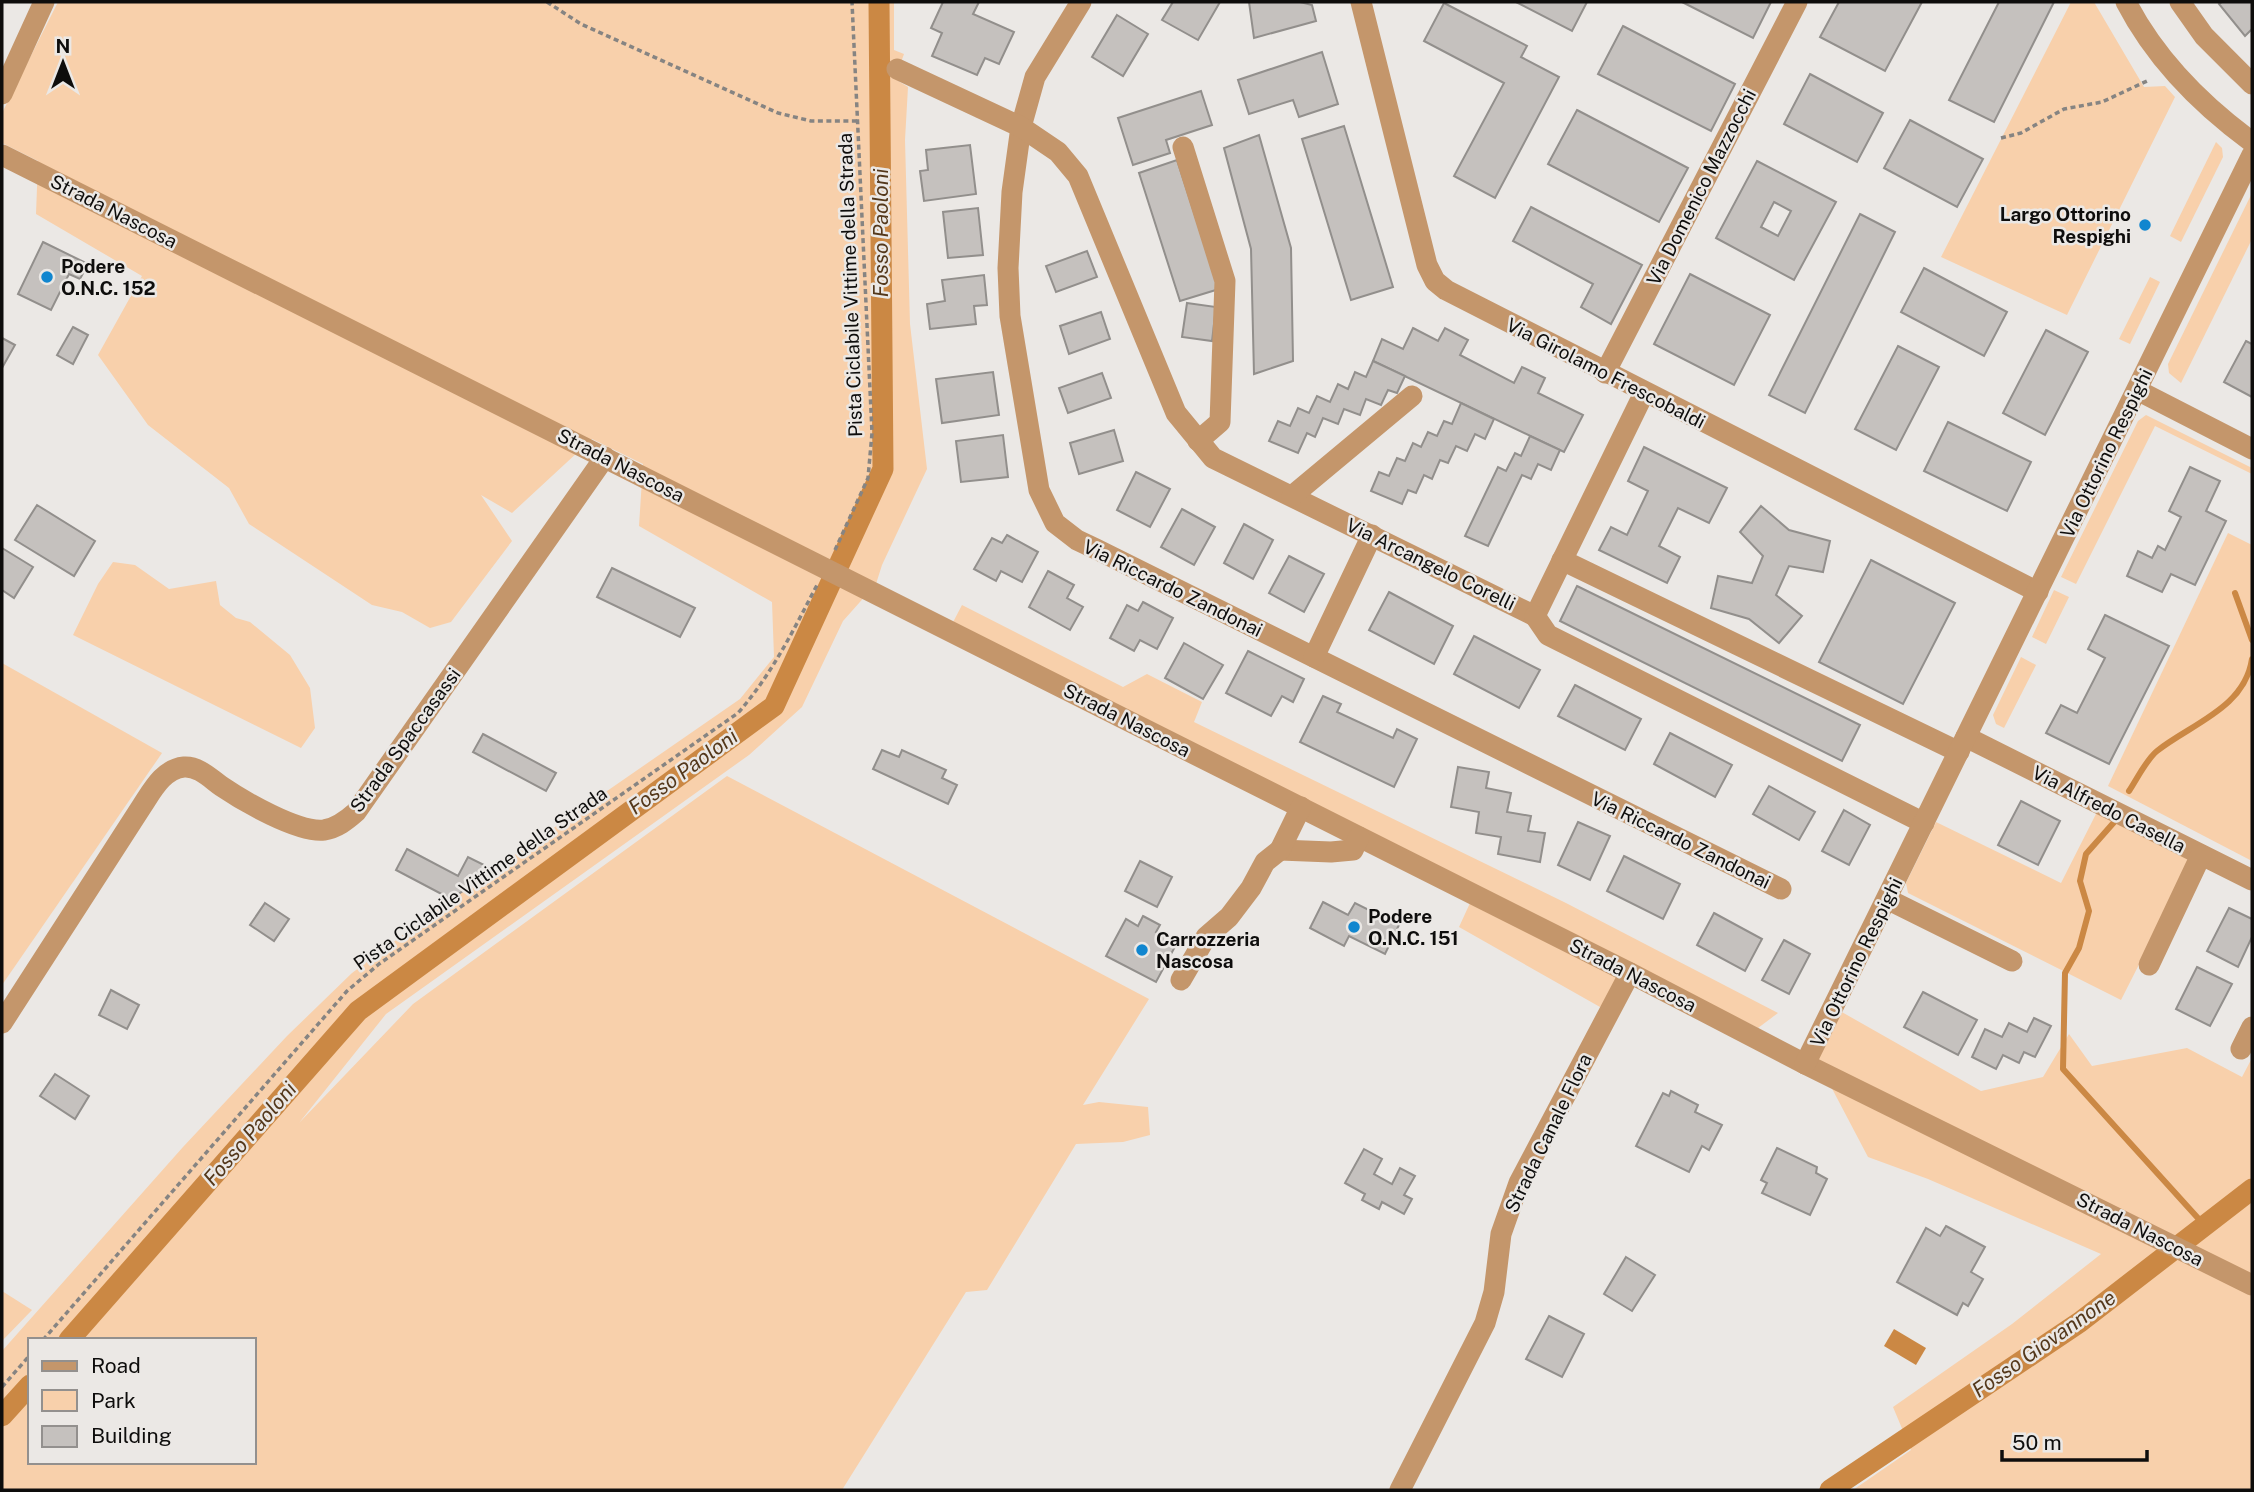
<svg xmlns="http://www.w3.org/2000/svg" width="2254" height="1492" font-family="'Public Sans',sans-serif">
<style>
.green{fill:#f8d0ab;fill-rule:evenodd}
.water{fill:#cb8844}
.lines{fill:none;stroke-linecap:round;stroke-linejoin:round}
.stream{stroke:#cb8844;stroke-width:6}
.canal{stroke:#cb8844;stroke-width:21}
.building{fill:#c5c1be;stroke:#928f8c;stroke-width:2;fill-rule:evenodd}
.path{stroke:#868482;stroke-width:3.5;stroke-dasharray:5 3.5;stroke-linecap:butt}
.minor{stroke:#c4966b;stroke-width:21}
.poi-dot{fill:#1186cf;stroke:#ebe8e5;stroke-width:2.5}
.labels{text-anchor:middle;stroke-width:5;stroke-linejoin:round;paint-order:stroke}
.street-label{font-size:19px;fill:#0e0d0c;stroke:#ebe8e5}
.poi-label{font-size:19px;font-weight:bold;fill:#0e0d0c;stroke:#ebe8e5;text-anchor:start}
.water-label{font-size:21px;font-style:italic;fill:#54381b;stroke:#ebe8e5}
</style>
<rect width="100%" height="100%" fill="#ebe8e5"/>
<g class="green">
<path d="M58 2H894V50L904 54 895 79 908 87 905 140 910 324 927 469 882 565 876 584 843 621 802 707 749 755 386 1014 299 1123 413 1004 727 776 1149 999 1083 1105 1099 1102 1148 1107 1150 1135 1123 1142 1076 1144 987 1290 966 1292 842 1490H2V1351L183 1147 287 1036 352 973 451 899 740 699 774 657 772 602 639 526 643 464 592 439 512 513 481 495 512 541 451 622 430 628 402 612 372 605 249 524 229 488 148 425 98 355 142 276 36 214 38 161 2 143V113ZM30 1340H254V1462H30Z"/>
<path d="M2071 2H2094L2144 87 2165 86 2175 97 2067 315 1941 257Z"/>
<path d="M2216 142 2222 148 2223 157 2181 242 2170 236Z"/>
<path d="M2252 193V239L2181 383 2169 373 2168 364Z"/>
<path d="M2150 277 2160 282 2130 344 2119 339Z"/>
<path d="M2146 415 2252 468V474L2155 426 2076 584 2061 577 2138 421Z"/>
<path d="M2228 533 2252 545V861L2108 786Z"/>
<path d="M113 562 135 565 169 589 216 581 220 605 236 618 250 622 290 655 310 688 315 728 301 748 73 635 98 584Z"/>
<path d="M2054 590 2069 597 2046 644 2032 637Z"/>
<path d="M962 605 1123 687 1147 674 1202 702 1194 722 1566 903 1778 1013 1758 1028 1645 972 1600 1007 1459 927 1476 890 951 626Z"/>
<path d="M2021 657 2036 665 2004 728 1996 724 1993 715Z"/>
<path d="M2 663 162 753 2 985Z"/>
<path d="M2097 812 2192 860 2121 1000 1908 893 1906 883 1936 822 2061 883Z"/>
<path d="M1840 1011 1981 1091 2043 1077 2069 1034 2092 1066 2187 1048 2242 1077 2252 1058V1490H1853L1911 1450 1893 1407 2012 1324 2101 1254 1928 1179 1868 1157 1817 1060Z"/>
<path d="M2 1291 32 1310 2 1341Z"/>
</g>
<path class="water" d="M1894 1329 1926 1348 1916 1365 1884 1346Z"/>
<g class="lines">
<g class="stream">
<path d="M2235 593 2252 640"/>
<path d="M2129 791C2137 779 2146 760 2157 751 2191 724 2245 708 2252 659"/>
<path d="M2116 820 2086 854 2080 881 2089 911 2079 948 2065 973 2063 1069 2206 1227"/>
</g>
<g class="canal">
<path d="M69 1340 358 1011 774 706 883 469 879 2"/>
<path d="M2 1416 30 1385"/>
<path d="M1830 1490 2080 1322 2252 1189"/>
</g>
</g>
<g class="building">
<path d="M943 2H979L973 14 1014 32 999 64 985 58 977 75 932 56 942 33 931 28Z"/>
<path d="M1173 2H1220L1198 40 1162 20Z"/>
<path d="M1249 2H1300L1312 5 1316 21 1254 38Z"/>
<path d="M1516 2H1587L1572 31Z"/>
<path d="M1682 2H1771L1753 38Z"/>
<path d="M1839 2H1922L1885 71 1820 37Z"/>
<path d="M1999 2H2054L1994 122 1949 100Z"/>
<path d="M2222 2H2252V29L2245 36 2219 4Z"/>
<path d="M1444 3 1527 46 1521 57 1559 77 1495 198 1454 176 1504 83 1424 41Z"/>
<path d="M1117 15 1148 34 1123 76 1092 57Z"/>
<path d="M1623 26 1735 84 1711 131 1598 74Z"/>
<path d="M1322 52 1338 104 1299 117 1293 100 1249 114 1238 80Z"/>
<path d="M1810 74 1883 113 1857 162 1784 124Z"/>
<path d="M1201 91 1212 125 1166 140 1170 153 1133 165 1118 118Z"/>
<path d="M1577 110 1688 168 1659 222 1548 164Z"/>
<path d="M1910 120 1983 159 1957 207 1884 168Z"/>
<path d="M1344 126 1393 287 1351 300 1302 139Z"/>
<path d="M1259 135 1291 248 1293 361 1254 374 1251 249 1224 148Z"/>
<path d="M970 145 976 194 924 201 920 171 928 170 926 150Z"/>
<path d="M1177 160 1219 289 1180 301 1139 173Z"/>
<path d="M1757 161 1836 202 1794 280 1716 238ZM1774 202 1791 211 1778 236 1761 227Z"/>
<path d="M1531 207 1642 265 1611 324 1581 307 1593 284 1513 241Z"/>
<path d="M978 208 983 255 948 258 943 212Z"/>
<path d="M1860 214 1895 232 1805 413 1769 395Z"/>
<path d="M43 242 88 264 80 279 69 274 51 310 18 294Z"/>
<path d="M1087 251 1097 277 1056 292 1046 266Z"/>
<path d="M1924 268 2007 312 1984 356 1901 312Z"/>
<path d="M1690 274 1770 315 1734 385 1654 344Z"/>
<path d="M984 275 987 305 974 306 976 324 930 329 927 304 945 301 942 280Z"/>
<path d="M1187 303 1216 307 1212 341 1182 337Z"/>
<path d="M1101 312 1110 339 1069 354 1060 326Z"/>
<path d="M73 327 88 335 73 364 57 355Z"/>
<path d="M1413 328 1438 341 1445 328 1468 340 1460 355 1514 383 1522 367 1545 378 1538 393 1583 415 1564 452 1373 361 1382 339 1403 349Z"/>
<path d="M2046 330 2088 352 2045 435 2003 413Z"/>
<path d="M2 338 15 345 2 368Z"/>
<path d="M2246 341 2252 344V397L2224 382Z"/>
<path d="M1898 346 1939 367 1896 450 1855 429Z"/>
<path d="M1373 361 1405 376 1397 393 1388 390 1381 405 1366 399 1360 415 1344 409 1338 424 1323 418 1315 437 1307 433 1298 453 1269 441 1278 421 1290 426 1298 408 1309 413 1317 396 1330 402 1338 384 1348 389 1355 372 1366 377Z"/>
<path d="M993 372 999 415 942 423 936 379Z"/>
<path d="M1102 373 1111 398 1068 413 1059 388Z"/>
<path d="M1461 403 1494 419 1485 439 1475 434 1467 451 1456 446 1448 463 1440 460 1432 479 1424 475 1416 493 1408 490 1402 504 1371 491 1379 472 1389 476 1397 458 1405 461 1413 443 1421 447 1428 432 1437 436 1444 421 1452 424Z"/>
<path d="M1948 422 2031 462 2007 511 1924 471Z"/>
<path d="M1114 430 1123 461 1079 474 1070 443Z"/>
<path d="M1003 435 1008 477 961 482 956 441Z"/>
<path d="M1530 436 1560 450 1551 470 1538 464 1531 479 1522 475 1488 546 1465 536 1498 467 1506 471 1515 453 1521 456Z"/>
<path d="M1644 447 1727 488 1709 523 1678 508 1659 546 1680 557 1667 583 1599 550 1611 527 1627 535 1648 491 1628 481Z"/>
<path d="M2190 467 2220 481 2206 511 2226 521 2195 585 2171 574 2162 592 2127 576 2138 551 2152 558 2158 546 2165 550 2181 517 2169 511Z"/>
<path d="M1136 472 1170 489 1150 527 1117 510Z"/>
<path d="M37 505 95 541 74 576 15 540Z"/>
<path d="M1761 506 1789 530 1830 541 1823 572 1789 566 1776 595 1802 616 1779 643 1749 619 1711 608 1718 576 1752 583 1763 556 1740 532Z"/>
<path d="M1182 509 1215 527 1194 565 1161 547Z"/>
<path d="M1244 524 1273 540 1253 579 1224 563Z"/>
<path d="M1007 535 1038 552 1022 582 1001 571 996 581 974 569 992 538 1002 543Z"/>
<path d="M2 548 33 567 14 598 2 590Z"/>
<path d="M1289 556 1324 574 1304 612 1269 593Z"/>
<path d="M1871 560 1955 603 1903 704 1819 662Z"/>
<path d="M612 568 695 608 680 637 597 597Z"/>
<path d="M1048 571 1074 585 1067 598 1083 607 1070 630 1029 607Z"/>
<path d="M1577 586 1860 725 1842 761 1560 621Z"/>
<path d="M1389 592 1453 626 1434 664 1369 630Z"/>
<path d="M1143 602 1173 618 1157 649 1140 640 1134 651 1110 638 1127 605 1138 611Z"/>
<path d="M2105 615 2169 646 2109 764 2046 733 2061 705 2077 713 2105 658 2088 649Z"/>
<path d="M1474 636 1540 670 1519 708 1454 674Z"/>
<path d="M1184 643 1223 665 1203 699 1165 678Z"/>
<path d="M1248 651 1304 679 1293 702 1282 696 1271 716 1226 693Z"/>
<path d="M1575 685 1641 719 1625 750 1558 716Z"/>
<path d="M1323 696 1341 704 1337 712 1393 738 1397 729 1417 739 1394 787 1300 742Z"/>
<path d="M1670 733 1732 765 1715 797 1654 764Z"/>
<path d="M483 734 556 773 546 791 473 752Z"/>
<path d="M882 750 899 757 902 750 946 770 942 778 957 785 948 804 873 769Z"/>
<path d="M1458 767 1489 772 1486 788 1511 793 1507 812 1531 816 1528 831 1545 833 1540 862 1498 854 1501 837 1476 833 1479 812 1451 807Z"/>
<path d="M1769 786 1815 812 1799 840 1753 814Z"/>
<path d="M2021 801 2060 821 2038 865 1998 845Z"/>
<path d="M1844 810 1870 825 1849 865 1822 851Z"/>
<path d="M1578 822 1610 836 1590 880 1558 865Z"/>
<path d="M407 849 458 876 468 857 494 870 451 899 396 870Z"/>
<path d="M1624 856 1680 884 1663 919 1607 891Z"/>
<path d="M1140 861 1172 877 1157 907 1125 891Z"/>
<path d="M1323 902 1348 915 1355 903 1399 925 1385 954 1349 936 1344 946 1310 928Z"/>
<path d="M265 903 289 919 274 941 250 925Z"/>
<path d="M2229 908 2252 919V937L2238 967 2207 951Z"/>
<path d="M1714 913 1762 939 1745 971 1697 945Z"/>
<path d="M1143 916 1160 925 1156 932 1177 943 1156 982 1106 956 1126 919 1138 926Z"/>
<path d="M1784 940 1810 954 1789 994 1762 980Z"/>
<path d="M2197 967 2232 984 2210 1026 2176 1009Z"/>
<path d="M111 990 139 1005 127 1029 99 1015Z"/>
<path d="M1923 992 1977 1020 1958 1055 1904 1027Z"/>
<path d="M2034 1018 2051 1026 2035 1057 2024 1052 2019 1063 2003 1055 1996 1069 1972 1057 1985 1029 2002 1037 2009 1023 2027 1032Z"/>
<path d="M55 1074 89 1096 75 1119 40 1096Z"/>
<path d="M1671 1091 1698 1105 1695 1112 1722 1125 1709 1150 1702 1146 1689 1172 1636 1146 1663 1093 1669 1096Z"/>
<path d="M1777 1148 1817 1167 1816 1173 1827 1179 1810 1215 1762 1193 1767 1183 1761 1180Z"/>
<path d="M1364 1149 1382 1159 1374 1174 1392 1184 1400 1168 1415 1176 1404 1195 1412 1199 1404 1214 1382 1202 1379 1209 1362 1200 1365 1194 1345 1183Z"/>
<path d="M1946 1226 1985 1247 1971 1272 1983 1279 1968 1306 1963 1303 1957 1315 1897 1282 1926 1228 1940 1236Z"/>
<path d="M1626 1257 1655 1275 1632 1311 1604 1294Z"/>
<path d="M1549 1316 1584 1334 1562 1377 1526 1359Z"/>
</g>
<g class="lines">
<g class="path">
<path d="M547 2 581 24 778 113 811 121H858"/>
<path d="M2001 138 2021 133 2064 109 2102 102 2147 81"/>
<path d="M835 550 868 478 872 433 852 2"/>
<path d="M43 1340 347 991 379 964 738 713C772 674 793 631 817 585"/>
<path d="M2 1387 30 1355"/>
</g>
<g class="minor">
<path d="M1081 2 1035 77 1021 127 1012 192 1008 268 1010 316 1039 490 1055 523 1077 540 1096 549 1781 889"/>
<path d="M1361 2 1427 265 1435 281 1446 290 2038 592"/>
<path d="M2126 2C2156 60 2200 104 2252 142"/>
<path d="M2180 2 2204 36 2252 84"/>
<path d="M897 69 1021 127 1058 152 1078 176 1176 413 1213 458 1535 616 1644 393"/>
<path d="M2 94 44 2"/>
<path d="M1183 147 1225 281 1220 422 1198 441"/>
<path d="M2 155 1630 973 1805 1064 2252 1285"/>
<path d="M1605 373 1797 2"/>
<path d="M2137 390 2252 449"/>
<path d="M1292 496 1412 396"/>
<path d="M1562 560 1959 752"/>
<path d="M1535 616 1548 635 1924 823"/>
<path d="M1314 657 1372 535"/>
<path d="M1966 737 2252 880"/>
<path d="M1280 850 1331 852 1353 850 1359 837"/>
<path d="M1887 899 2012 961"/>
<path d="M2149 965 2201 855"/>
<path d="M1181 980 1206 937 1229 917 1251 888 1265 862 1280 850 1301 807"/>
<path d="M2 1023 142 806C152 791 163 769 184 767 198 766 210 778 221 786 243 801 298 833 324 830 337 828 347 820 356 812L605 457"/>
<path d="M2241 1049 2252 1027"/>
<path d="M1805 1064 2252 155"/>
<path d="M1400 1490 1485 1323 1494 1292 1501 1234 1519 1183 1630 973"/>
</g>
</g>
<g class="poi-dot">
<circle cx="2145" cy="225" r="7"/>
<circle cx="47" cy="277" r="7"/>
<circle cx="1354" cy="927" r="7"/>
<circle cx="1142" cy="950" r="7"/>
</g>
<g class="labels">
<g class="street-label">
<text transform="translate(1701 187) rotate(-63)" y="7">Via Domenico Mazzocchi</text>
<text transform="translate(114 211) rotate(27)" y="7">Strada Nascosa</text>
<text transform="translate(850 285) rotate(-92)" y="7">Pista Ciclabile Vittime della Strada</text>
<text transform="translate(1606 373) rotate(27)" y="7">Via Girolamo Frescobaldi</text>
<text transform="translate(2106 453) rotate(-64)" y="7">Via Ottorino Respighi</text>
<text transform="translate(621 465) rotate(27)" y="7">Strada Nascosa</text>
<text transform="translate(1431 564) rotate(26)" y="7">Via Arcangelo Corelli</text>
<text transform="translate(1173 588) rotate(26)" y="7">Via Riccardo Zandonai</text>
<text transform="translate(1127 720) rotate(27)" y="7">Strada Nascosa</text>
<text transform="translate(405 740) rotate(-54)" y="7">Strada Spaccasassi</text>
<text transform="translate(2109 809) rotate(27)" y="7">Via Alfredo Casella</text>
<text transform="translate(1681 840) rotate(26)" y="7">Via Riccardo Zandonai</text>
<text transform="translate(480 878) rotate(-35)" y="7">Pista Ciclabile Vittime della Strada</text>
<text transform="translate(1856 962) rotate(-64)" y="7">Via Ottorino Respighi</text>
<text transform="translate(1633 975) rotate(27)" y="7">Strada Nascosa</text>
<text transform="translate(1548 1133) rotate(-64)" y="7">Strada Canale Flora</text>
<text transform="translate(2140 1229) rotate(27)" y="7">Strada Nascosa</text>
</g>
<g class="poi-label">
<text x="2131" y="221" text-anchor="end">Largo Ottorino<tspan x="2131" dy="22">Respighi</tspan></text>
<text x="61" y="273">Podere<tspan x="61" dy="22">O.N.C. 152</tspan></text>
<text x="1368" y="923">Podere<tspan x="1368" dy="22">O.N.C. 151</tspan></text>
<text x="1156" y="946">Carrozzeria<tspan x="1156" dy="22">Nascosa</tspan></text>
</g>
<g class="water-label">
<text transform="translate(881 233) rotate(-90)" y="7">Fosso Paoloni</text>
<text transform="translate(683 772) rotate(-36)" y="7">Fosso Paoloni</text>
<text transform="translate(250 1134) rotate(-49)" y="7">Fosso Paoloni</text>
<text transform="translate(2044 1344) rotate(-35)" y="7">Fosso Giovannone</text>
</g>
</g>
<rect width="2254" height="1492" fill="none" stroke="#0e0d0c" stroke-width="7"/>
<rect x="28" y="1338" width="228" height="126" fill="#ebe8e5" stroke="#93908e" stroke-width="2"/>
<rect x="42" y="1361" width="35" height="10" fill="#c4966b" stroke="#93908e" stroke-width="2"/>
<text x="91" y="1373" font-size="21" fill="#0e0d0c">Road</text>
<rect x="42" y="1390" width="35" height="21" fill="#f8d0ab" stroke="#93908e" stroke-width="2"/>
<text x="91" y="1408" font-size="21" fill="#0e0d0c">Park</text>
<rect x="42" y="1426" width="35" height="21" fill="#c5c1be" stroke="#93908e" stroke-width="2"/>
<text x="91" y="1443" font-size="21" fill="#0e0d0c">Building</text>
<g transform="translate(63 63)" stroke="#ebe8e5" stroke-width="5" paint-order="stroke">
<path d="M0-5L12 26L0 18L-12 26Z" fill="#0e0d0c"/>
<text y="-10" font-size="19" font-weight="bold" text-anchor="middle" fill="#0e0d0c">N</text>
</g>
<path d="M2002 1450v10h145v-10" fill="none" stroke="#0e0d0c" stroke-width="3.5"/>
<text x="2012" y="1450" font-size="21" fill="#0e0d0c" stroke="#ebe8e5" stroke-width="5" paint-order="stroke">50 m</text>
</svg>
